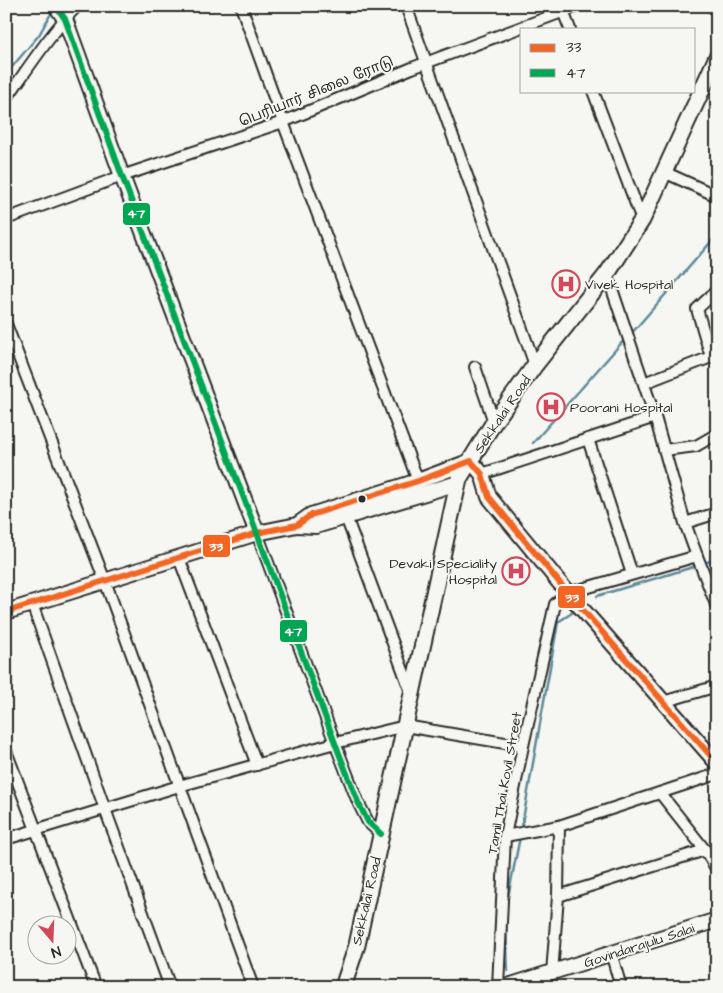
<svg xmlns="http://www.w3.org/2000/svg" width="723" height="993" font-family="'Architects Daughter','Noto Sans Tamil',sans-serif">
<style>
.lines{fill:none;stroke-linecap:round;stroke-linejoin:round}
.stream{stroke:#5f8999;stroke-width:2.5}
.street-casing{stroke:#2b2b2b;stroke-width:14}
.secondary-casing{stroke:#2b2b2b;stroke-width:18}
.primary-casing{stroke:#2b2b2b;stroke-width:19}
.street{stroke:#f6f6f2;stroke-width:10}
.secondary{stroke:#f6f6f2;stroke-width:14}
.primary{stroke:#f6f6f2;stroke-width:15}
.bus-1-casing{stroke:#f6f6f2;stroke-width:10}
.bus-2-casing{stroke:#f6f6f2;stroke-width:10}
.bus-1{stroke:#f26522;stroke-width:6}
.bus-2{stroke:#00a651;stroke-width:6}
.bus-dot{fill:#2b2b2b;stroke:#f6f6f2;stroke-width:2}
.labels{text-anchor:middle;stroke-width:4;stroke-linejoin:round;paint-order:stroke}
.street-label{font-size:14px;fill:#2b2b2b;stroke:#f6f6f2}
.poi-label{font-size:14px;fill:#2b2b2b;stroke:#f6f6f2;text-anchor:start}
.line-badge{stroke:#f6f6f2;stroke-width:2}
.badge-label{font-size:14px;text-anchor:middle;font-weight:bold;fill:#fff}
</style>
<rect width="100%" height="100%" fill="#f6f6f2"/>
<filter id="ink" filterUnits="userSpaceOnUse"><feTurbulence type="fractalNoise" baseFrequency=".02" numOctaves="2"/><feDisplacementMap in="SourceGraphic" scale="10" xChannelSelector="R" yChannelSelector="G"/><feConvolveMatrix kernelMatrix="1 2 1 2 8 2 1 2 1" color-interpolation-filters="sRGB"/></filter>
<g filter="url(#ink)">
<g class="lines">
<g class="stream">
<path d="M6 74 39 35 53 10"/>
<path d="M631 334 717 235"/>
<path d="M533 443 625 339"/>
<path d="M707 562 717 559"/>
<path d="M597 596 693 567"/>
<path d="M521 831 558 622 575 611"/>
<path d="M507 902 520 837"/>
<path d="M506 925 508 971"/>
</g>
<g class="street-casing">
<g id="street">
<path d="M241 6 283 122 418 481"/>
<path d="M406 6 535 365"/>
<path d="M561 6 570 29"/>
<path d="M593 91 642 220"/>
<path d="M6 99C29 67 50 34 77 6"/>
<path d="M664 172 717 196"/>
<path d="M6 219 122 176 283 122 412 68 578 6"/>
<path d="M607 274 655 417 685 523"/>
<path d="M6 324 105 581 253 987"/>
<path d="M475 367 494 422"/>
<path d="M644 383 711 357 697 309 717 290"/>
<path d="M588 439 632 574"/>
<path d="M664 450 696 446 717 434"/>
<path d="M482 474 655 417"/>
<path d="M346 517 411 692"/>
<path d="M257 533 335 743 358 802 368 822 381 834"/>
<path d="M697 556 717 607"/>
<path d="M179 558 257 765"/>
<path d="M32 604 105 809 170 987"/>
<path d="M663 702 717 686"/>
<path d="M6 751 96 987"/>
<path d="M660 793 705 850 717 870"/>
<path d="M505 836 559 826 717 774"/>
<path d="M6 839 179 786 335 743 405 726 523 746"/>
<path d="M558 896 705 850"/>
<path d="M611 953 621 987"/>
<path d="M552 973 558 896 559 826"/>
<path d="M498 987 505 836 523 746 555 604 568 593 697 556 685 523 717 513"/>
</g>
</g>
<g class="secondary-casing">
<g id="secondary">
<path d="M56 6 65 19 122 176 257 533"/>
<path d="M297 525 316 526 458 483"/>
<path d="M6 612 257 533 297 525 311 515 418 481 471 461 482 474 489 497 568 593 717 763"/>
<path d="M505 987 717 920"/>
</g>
</g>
<g class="primary-casing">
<path id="primary" d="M343 987 357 945 459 479 494 422 535 365 607 274 642 220 717 57"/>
</g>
<use href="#street" class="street"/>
<use href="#secondary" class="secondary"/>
<use href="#primary" class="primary"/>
<g class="bus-1-casing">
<path id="bus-1" d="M6 612 257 533 297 525 311 515 418 481 471 461 482 474 489 497 568 593 717 763"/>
</g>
<g class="bus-2-casing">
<path id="bus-2" d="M56 6 65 19 122 176 257 533 335 743 358 802 368 822 381 834"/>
</g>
<use href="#bus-1" class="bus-1"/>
<use href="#bus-2" class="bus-2"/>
</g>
</g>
<defs>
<g id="hospital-ring" transform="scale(1.4375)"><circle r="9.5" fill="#f6f6f2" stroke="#d1495b" stroke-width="1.5"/><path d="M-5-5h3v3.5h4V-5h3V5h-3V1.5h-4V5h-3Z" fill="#d1495b"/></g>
</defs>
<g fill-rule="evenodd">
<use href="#hospital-ring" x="566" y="284"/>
<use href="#hospital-ring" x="551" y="407"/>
<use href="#hospital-ring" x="516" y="571"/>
</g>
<circle class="bus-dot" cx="362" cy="499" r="4.5"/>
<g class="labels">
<g class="street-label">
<text transform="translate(316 91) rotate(-22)" y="5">பெரியார் சிலை ரோடு</text>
<text transform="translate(502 414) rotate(-56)" y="5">Sekkalai Road</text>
<text transform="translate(504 783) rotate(-80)" y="5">Tamil Thai Kovil Street</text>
<text transform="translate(366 901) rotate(-77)" y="5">Sekkalai Road</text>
<text transform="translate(639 945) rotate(-18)" y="5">Govindarajulu Salai</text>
</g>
<g class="poi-label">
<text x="585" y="289">Vivek Hospital</text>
<text x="570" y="412">Poorani Hospital</text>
<text x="497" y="568" text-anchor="end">Devaki Speciality<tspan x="497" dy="16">Hospital</tspan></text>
</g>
</g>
<g class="line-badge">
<rect x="122" y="202" width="29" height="24" rx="5" fill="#00a651"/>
<rect x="202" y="534" width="29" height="24" rx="5" fill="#f26522"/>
<rect x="557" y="585" width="29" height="24" rx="5" fill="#f26522"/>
<rect x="279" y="619" width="29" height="24" rx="5" fill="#00a651"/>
</g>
<g class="badge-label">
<text x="136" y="218">47</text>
<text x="216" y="551">33</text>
<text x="572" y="602">33</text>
<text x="293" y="636">47</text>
</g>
<rect width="723" height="993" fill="none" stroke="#f6f6f2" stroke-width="25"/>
<rect x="12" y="12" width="698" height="968" fill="none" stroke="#2b2b2b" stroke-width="2" filter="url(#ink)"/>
<rect x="520" y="28" width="175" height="65" fill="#f6f6f2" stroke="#a5a5a2"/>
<rect x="530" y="44" width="25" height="8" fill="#f26522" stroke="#a5a5a2"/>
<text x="566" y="52" font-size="15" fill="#2b2b2b">33</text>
<rect x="530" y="69" width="25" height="8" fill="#00a651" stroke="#a5a5a2"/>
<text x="566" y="78" font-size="15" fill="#2b2b2b">47</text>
<g transform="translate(52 940) rotate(161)"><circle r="24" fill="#f6f6f2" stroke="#a5a5a2"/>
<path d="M0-4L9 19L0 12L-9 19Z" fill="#d1495b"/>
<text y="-8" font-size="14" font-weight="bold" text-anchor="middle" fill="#2b2b2b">N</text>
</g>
</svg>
